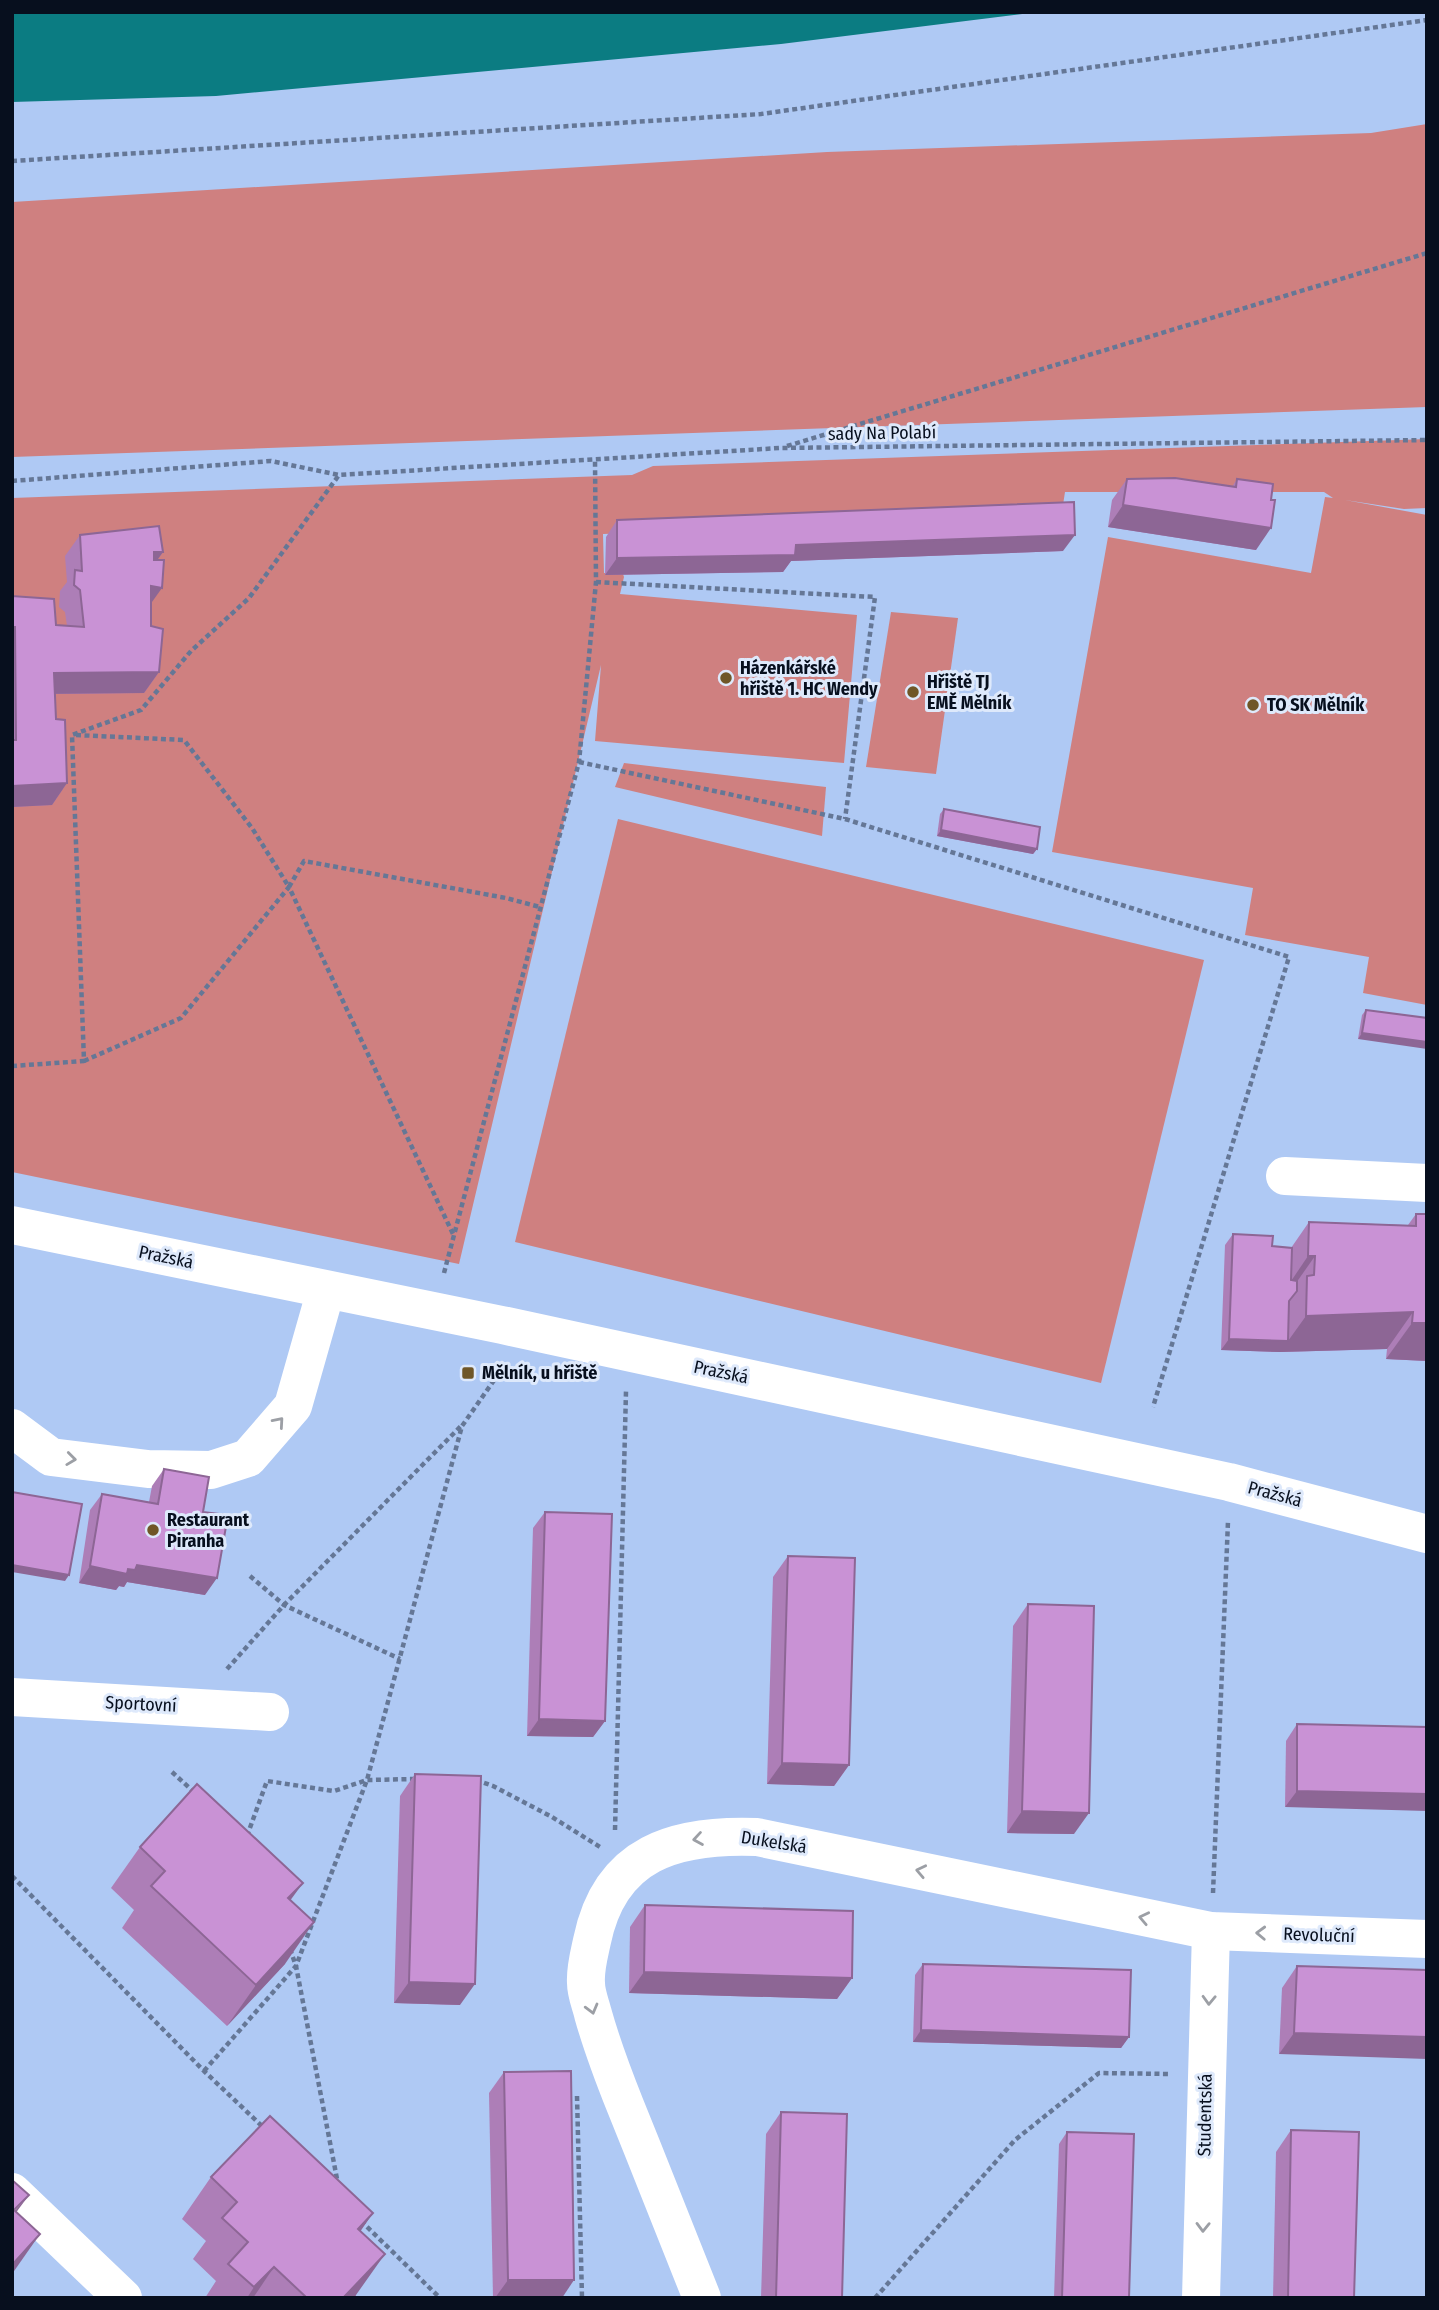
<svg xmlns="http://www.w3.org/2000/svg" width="1439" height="2310" font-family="'Fira Sans Condensed',sans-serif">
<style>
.green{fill:#cf8080}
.water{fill:#0b7c82}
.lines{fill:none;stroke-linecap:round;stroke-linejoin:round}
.path{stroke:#657796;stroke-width:4.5;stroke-dasharray:5 3.5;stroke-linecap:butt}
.minor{stroke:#fff;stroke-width:38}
.wall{fill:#ad7eb7}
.shaded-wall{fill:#8d6695}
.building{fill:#c992d5;stroke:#8d6695;stroke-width:2}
.oneway{stroke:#9c9fa5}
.poi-dot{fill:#6f5627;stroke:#dee9fb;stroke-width:2.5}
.labels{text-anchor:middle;stroke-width:6;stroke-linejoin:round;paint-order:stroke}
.street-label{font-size:18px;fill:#070f1e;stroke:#dee9fb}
.poi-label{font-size:18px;font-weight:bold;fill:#070f1e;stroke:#dee9fb;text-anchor:start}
</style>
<rect width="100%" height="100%" fill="#afc9f4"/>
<g class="green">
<path d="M1427 124V407L12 457V202L827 152 1371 133Z"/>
<path d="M1427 439V508L1404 509 1345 500 1427 515V1005L1363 993 1369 957 1245 935 1253 888 1052 852 1108 537 1311 573 1325 497 1333 498 1324 492H1065L1061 518 603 534 604 573 623 574 624 577 620 594 857 615 844 763 595 741 601 665 459 1264 12 1172V498L632 475 653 466Z"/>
<path d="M891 612 958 618 936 774 866 767Z"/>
<path d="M624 763 826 787 822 836 615 787Z"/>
<path d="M618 819 1204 960 1101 1383 515 1242Z"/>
</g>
<path class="water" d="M12 12H1039L781 44 216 96 12 102Z"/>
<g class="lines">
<g class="path">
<path d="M12 161 761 114 1427 20"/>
<path d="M787 446 1427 253"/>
<path d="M12 481 271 461 339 475 780 448 1427 440"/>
<path d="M596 582 875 597 845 819"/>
<path d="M76 735 184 740 252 828 289 887 304 861 506 898 540 907"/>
<path d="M579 762 845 819 1289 957 1153 1407"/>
<path d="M84 1061 181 1018 289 887 453 1234"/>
<path d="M12 1066 84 1061 72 735 141 710 191 651 249 598 339 475"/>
<path d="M444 1273 579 762 596 582 595 459"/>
<path d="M250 1576 284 1605 400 1659"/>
<path d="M227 1669 284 1605 461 1426"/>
<path d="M172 1772 195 1793"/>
<path d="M476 1780 493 1786 552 1817 600 1847"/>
<path d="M615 1830 626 1391"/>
<path d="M247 1836 267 1781 334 1791 367 1780 414 1779"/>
<path d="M12 1876 204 2071 264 2128"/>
<path d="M1213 1893 1228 1521"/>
<path d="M290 1949 296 1966 338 2184"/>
<path d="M204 2071 296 1966 367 1780 462 1426 504 1366"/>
<path d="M577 2096 582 2298"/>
<path d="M361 2221 440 2298"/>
<path d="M875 2298 1015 2140 1099 2073 1170 2074"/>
</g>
<g class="minor">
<path d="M1285 1176 1427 1183"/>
<path d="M12 1225 502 1325 1229 1482 1427 1534"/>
<path d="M12 1428 51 1457 148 1469 211 1470 248 1458 293 1406 326 1290"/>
<path d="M12 1697 270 1712"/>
<path d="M12 2192 123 2298"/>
<path d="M702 2298C676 2233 651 2169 625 2105 613 2075 602 2046 593 2014 591 2005 586 1994 586 1983 585 1969 589 1955 592 1941 610 1852 676 1834 757 1837L1211 1931 1427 1939"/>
<path d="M1201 2298 1211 1931"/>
</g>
</g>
<g class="wall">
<path d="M1127 479 1232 487 1237 479 1271 500 1256 550 1108 527 1112 500Z"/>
<path d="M617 520 1063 551 791 561 783 572 605 575 606 537Z"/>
<path d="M80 535 163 552 157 560 151 604V626L159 672 144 693 55 694 56 719 67 783 52 805 12 807V596L56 625 67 626 65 612 59 607 60 591 67 582 65 556Z"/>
<path d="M944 809 1037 849 1033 854 937 836 940 814Z"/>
<path d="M1366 1010 1427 1018 1358 1039 1362 1015Z"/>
<path d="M1416 1214H1427V1361L1386 1359 1387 1349 1280 1352 1221 1350 1225 1245 1233 1234 1272 1246 1291 1248 1309 1222 1408 1225Z"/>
<path d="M164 1469 203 1512 205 1595 127 1582 124 1587 119 1586 116 1590 79 1583 90 1510 102 1494 149 1502 152 1486Z"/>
<path d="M545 1512 605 1721 593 1737 527 1736 533 1528Z"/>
<path d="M788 1556 849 1765 834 1786 767 1784 773 1577Z"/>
<path d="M1028 1604 1074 1834 1007 1833 1013 1626Z"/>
<path d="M1297 1724 1427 1727 1285 1807 1286 1741Z"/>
<path d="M415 1774 460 2005 394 2003 400 1796Z"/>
<path d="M140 1847 290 1900 285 1964 227 2026 122 1928 134 1910 111 1888Z"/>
<path d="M645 1905 852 1978 837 1999 629 1993 630 1927Z"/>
<path d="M923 1964 1129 2037 1121 2048 913 2042 915 1975Z"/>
<path d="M1297 1966 1427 1970 1279 2054 1282 1988Z"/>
<path d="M504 2072 562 2298H493L489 2093Z"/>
<path d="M781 2112 842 2298H761L766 2134Z"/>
<path d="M1291 2130 1354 2298H1273L1276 2152Z"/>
<path d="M1067 2132 1129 2298H1054L1059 2144Z"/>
<path d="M211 2177 373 2213 360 2231 356 2295 354 2298H205L216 2281 193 2259 206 2241 182 2219Z"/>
</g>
<g class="shaded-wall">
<path d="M1123 505 1271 528 1256 550 1108 527Z"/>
<path d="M1075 535 1063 551 791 561 783 572 605 575 617 558 796 545Z"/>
<path d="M154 552H163L148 573Z"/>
<path d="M151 586 162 588 147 609Z"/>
<path d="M159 672 144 693 39 694 54 673Z"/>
<path d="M67 783 52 805 12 807V786Z"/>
<path d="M941 830 1037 849 1033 854 937 836Z"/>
<path d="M1362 1033 1427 1042V1049L1358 1039Z"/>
<path d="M1308 1256H1315L1289 1293H1283Z"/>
<path d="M1413 1312 1387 1349 1280 1352 1221 1350 1229 1339 1288 1341 1306 1316Z"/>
<path d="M1412 1323H1427V1361L1386 1359Z"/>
<path d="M12 1565 69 1575 65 1581 12 1572Z"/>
<path d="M137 1565 217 1578 205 1595 127 1582 124 1587 119 1586 116 1590 79 1583 90 1566 128 1569Z"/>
<path d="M539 1719 605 1721 593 1737 527 1736Z"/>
<path d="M782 1763 849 1765 834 1786 767 1784Z"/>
<path d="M1297 1791 1427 1794V1811L1285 1807Z"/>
<path d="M1022 1811 1089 1813 1074 1834 1007 1833Z"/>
<path d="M303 1883 273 1924 288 1898Z"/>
<path d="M314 1922 285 1964 227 2026 256 1985Z"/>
<path d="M644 1972 852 1978 837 1999 629 1993Z"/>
<path d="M409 1982 475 1984 460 2005 394 2003Z"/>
<path d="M921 2030 1129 2037 1121 2048 913 2042Z"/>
<path d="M1294 2033 1427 2037V2059L1279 2054Z"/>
<path d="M29 2195 12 2218V2214Z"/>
<path d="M373 2213 344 2255 358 2229Z"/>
<path d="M40 2234 12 2274V2265Z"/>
<path d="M385 2254 356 2295 354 2298H343Z"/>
<path d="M274 2267 253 2298H247L254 2287Z"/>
<path d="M508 2280H574L562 2298H495Z"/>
</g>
<g class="building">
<path d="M1175 478 1236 487 1237 479 1273 484 1271 500H1275L1271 528 1123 505 1127 479Z"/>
<path d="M1074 502 1075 535 796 545 795 555 617 558V520Z"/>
<path d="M159 526 163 552H154V560H164L162 588 151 586V626L163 629 159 672 54 673 56 719 65 720 67 783 12 786V740H16L15 627H12V596L54 599 56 625 84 627 80 590 74 585 75 570 82 571 80 535Z"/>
<path d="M944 809 1040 827 1037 849 941 830Z"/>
<path d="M1366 1010 1427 1018V1042L1362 1033Z"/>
<path d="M1416 1214H1427V1323H1412L1413 1312 1306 1316 1307 1276 1314 1275 1315 1256H1308L1309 1222 1416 1226Z"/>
<path d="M1233 1234 1273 1236 1272 1246 1292 1248 1291 1280 1297 1281V1291L1289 1301 1288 1341 1229 1339Z"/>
<path d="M164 1469 209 1477 203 1512 228 1515 217 1578 137 1565 135 1570 128 1569 127 1574 90 1566 102 1494 158 1504Z"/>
<path d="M12 1492 82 1504 69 1575 12 1565Z"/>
<path d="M545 1512 612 1514 605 1721 539 1719Z"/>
<path d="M788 1556 855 1558 849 1765 782 1763Z"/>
<path d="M1028 1604 1094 1606 1089 1813 1022 1811Z"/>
<path d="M1297 1724 1427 1727V1794L1297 1791Z"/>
<path d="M415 1774 481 1776 475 1984 409 1982Z"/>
<path d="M197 1784 303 1883 288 1898 314 1922 256 1985 151 1886 165 1871 140 1847Z"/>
<path d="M645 1905 853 1911 852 1978 644 1972Z"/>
<path d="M923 1964 1131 1970 1129 2037 921 2030Z"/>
<path d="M1297 1966 1427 1970V2037L1294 2033Z"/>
<path d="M571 2071 574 2280H508L504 2072Z"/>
<path d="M781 2112 847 2114 842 2298H776Z"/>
<path d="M270 2116 373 2213 358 2229 385 2254 343 2298H307L274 2267 254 2287 228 2264 248 2242 222 2218 237 2202 211 2177Z"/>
<path d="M1291 2130 1359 2132 1354 2298H1288Z"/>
<path d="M1067 2132 1134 2134 1129 2298H1062Z"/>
<path d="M12 2180 29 2195 14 2210 40 2234 12 2265Z"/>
</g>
<defs><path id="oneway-chevron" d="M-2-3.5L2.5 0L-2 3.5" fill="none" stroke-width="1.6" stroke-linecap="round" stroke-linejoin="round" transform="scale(1.75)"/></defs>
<g class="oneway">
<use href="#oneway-chevron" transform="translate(279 1422) rotate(-49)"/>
<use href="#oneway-chevron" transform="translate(71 1459) rotate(7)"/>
<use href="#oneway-chevron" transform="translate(698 1839) rotate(171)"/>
<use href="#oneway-chevron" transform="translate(921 1871) rotate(-168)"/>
<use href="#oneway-chevron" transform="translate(1144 1918) rotate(-168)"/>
<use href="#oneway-chevron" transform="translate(1261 1933) rotate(-178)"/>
<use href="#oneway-chevron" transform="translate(1209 2000) rotate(92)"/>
<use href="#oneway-chevron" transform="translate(592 2009) rotate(75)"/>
<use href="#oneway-chevron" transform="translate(1203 2227) rotate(91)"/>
</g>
<g class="poi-dot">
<circle cx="726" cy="678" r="7"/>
<circle cx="913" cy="692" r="7"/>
<circle cx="1253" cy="705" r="7"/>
<rect x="461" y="1366" width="14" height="14" rx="3.5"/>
<circle cx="153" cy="1530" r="7"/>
</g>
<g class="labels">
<g class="street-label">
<text transform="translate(882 433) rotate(-1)" y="6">sady Na Polabí</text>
<text transform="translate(166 1257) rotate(12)" y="6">Pražská</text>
<text transform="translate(721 1372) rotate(12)" y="6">Pražská</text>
<text transform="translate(1275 1494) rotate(15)" y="6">Pražská</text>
<text transform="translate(141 1704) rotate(3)" y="6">Sportovní</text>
<text transform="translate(774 1842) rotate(9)" y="6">Dukelská</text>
<text transform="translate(1319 1935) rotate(2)" y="6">Revoluční</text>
<text transform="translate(1205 2115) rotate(-89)" y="6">Studentská</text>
</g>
<g class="poi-label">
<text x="740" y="674">Házenkářské<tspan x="740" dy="21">hřiště 1. HC Wendy</tspan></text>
<text x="927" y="688">Hřiště TJ<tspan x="927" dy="21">EMĚ Mělník</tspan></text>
<text x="1267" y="711">TO SK Mělník</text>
<text x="482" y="1379">Mělník, u hřiště</text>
<text x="167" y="1526">Restaurant<tspan x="167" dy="21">Piranha</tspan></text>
</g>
</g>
<rect width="1439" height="2310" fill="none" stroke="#070f1e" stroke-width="28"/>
</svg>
